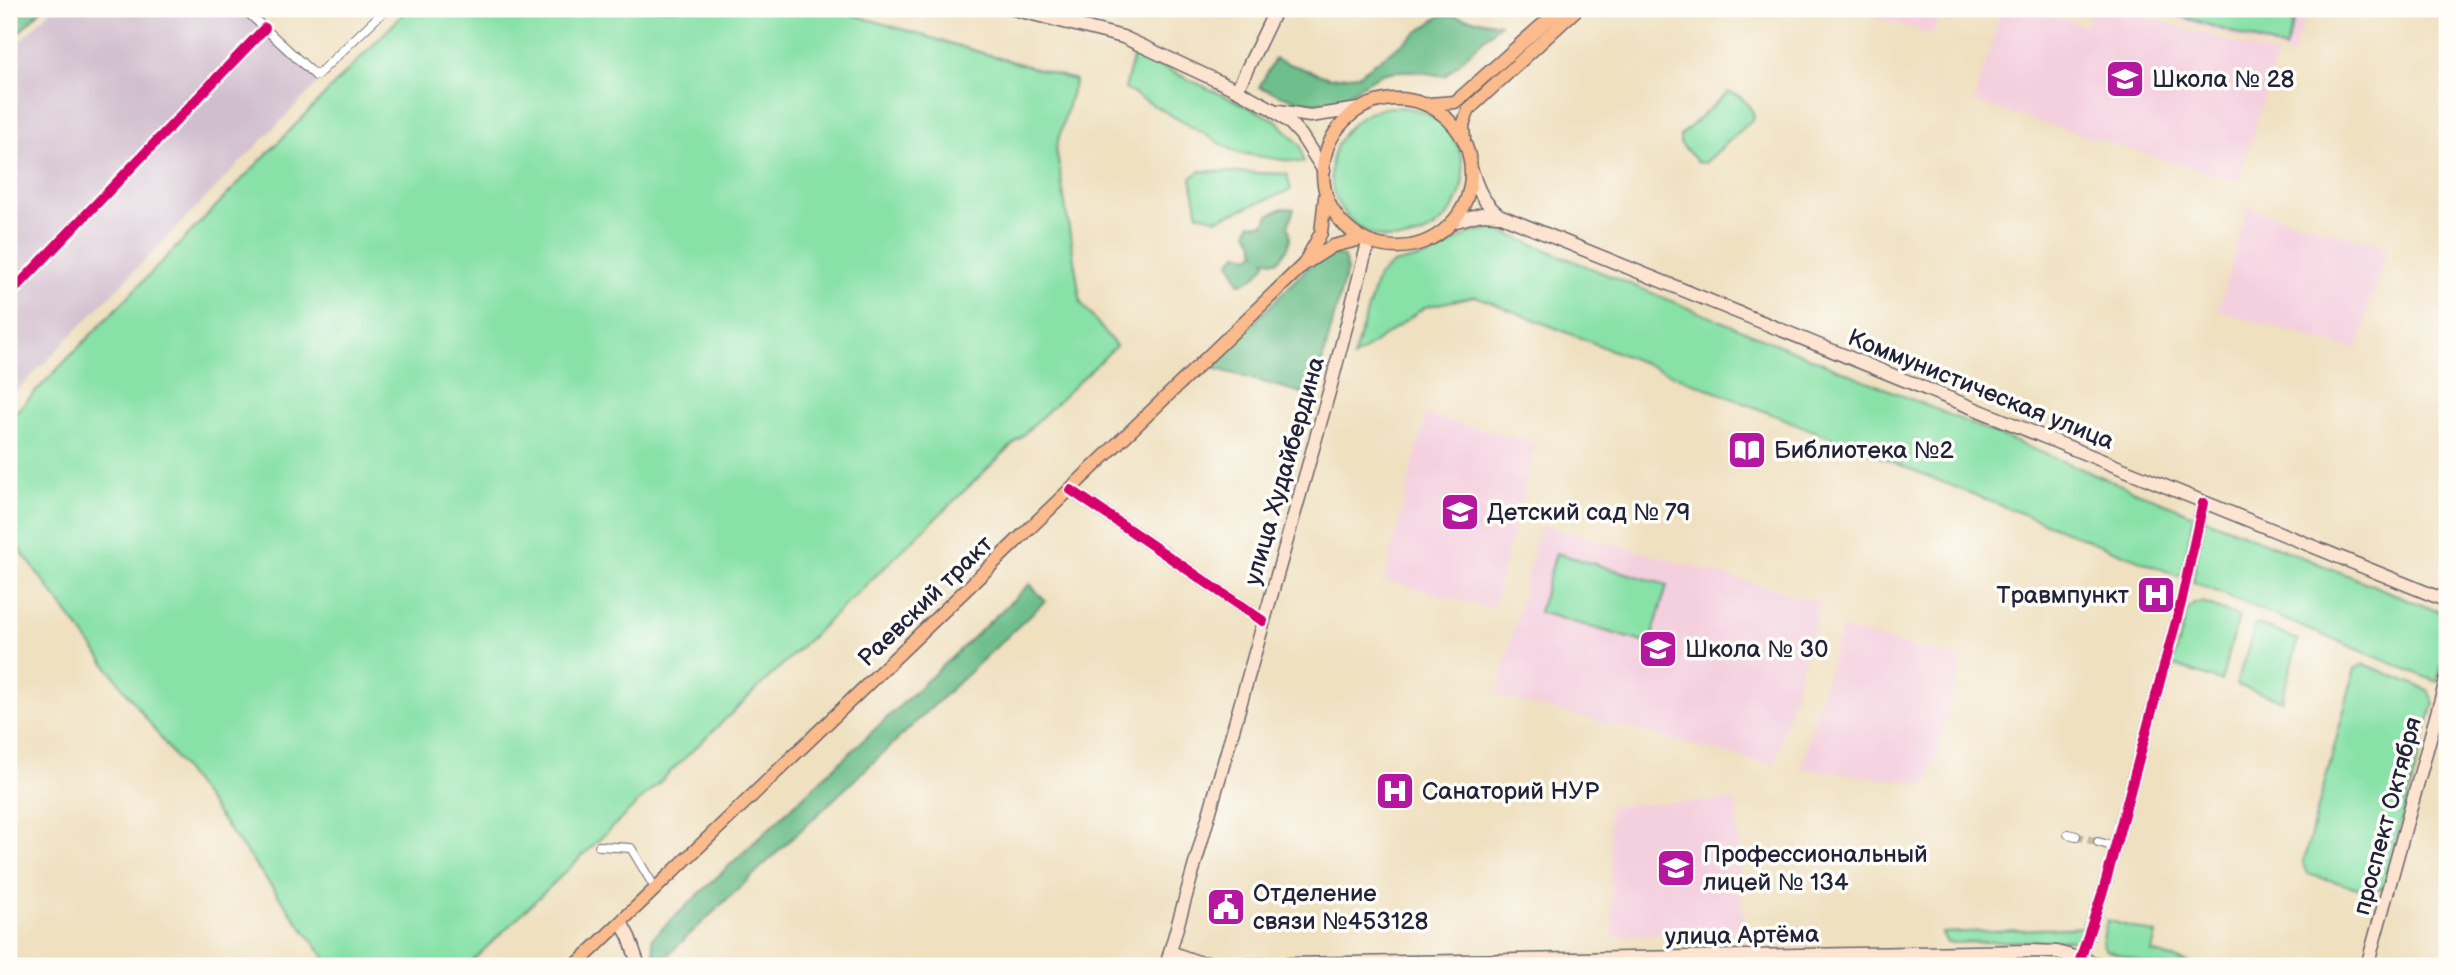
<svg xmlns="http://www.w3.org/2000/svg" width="2456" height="975" font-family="'Balsamiq Sans',sans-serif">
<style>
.built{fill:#f4cfde}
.industrial{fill:#d0bdce}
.green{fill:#88e1a7;stroke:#558271;stroke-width:2}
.forest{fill:#6ebf8c;stroke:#487064;stroke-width:2}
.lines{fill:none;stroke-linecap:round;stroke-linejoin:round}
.street-tunnel{stroke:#c6baa5;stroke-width:8;stroke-dasharray:8 4;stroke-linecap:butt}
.street-casing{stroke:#6a646a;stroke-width:10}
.secondary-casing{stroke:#6a646a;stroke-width:15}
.primary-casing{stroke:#6a646a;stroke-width:15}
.street{stroke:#fff;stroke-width:8}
.secondary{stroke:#fde4d1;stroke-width:12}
.primary{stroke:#fbbb8c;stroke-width:12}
.cycleway-casing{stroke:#fdfcf7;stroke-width:15}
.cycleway{stroke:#d6006c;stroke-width:10}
.labels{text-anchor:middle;stroke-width:7;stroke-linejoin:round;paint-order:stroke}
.poi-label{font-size:24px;fill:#22223b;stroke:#fdfcf7;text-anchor:start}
.street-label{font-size:24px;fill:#22223b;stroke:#fdfcf7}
</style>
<rect width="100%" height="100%" fill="#fdfcf7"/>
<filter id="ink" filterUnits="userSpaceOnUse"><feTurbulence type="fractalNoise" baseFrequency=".0143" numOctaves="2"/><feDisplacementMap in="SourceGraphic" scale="14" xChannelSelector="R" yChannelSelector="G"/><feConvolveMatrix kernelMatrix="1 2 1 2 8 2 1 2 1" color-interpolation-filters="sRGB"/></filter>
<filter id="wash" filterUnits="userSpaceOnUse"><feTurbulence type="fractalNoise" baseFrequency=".00686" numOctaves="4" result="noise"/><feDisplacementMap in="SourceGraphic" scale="28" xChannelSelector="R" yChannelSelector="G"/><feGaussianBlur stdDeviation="1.57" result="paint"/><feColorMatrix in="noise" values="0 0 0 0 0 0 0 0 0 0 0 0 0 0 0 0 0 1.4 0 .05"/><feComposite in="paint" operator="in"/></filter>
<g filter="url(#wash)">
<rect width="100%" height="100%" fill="#efe0c0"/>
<g class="built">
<path d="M1844 9H1940L1933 34Z"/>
<path d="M2002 9H2030L2086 26 2091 9H2121L2277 56 2238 182 1974 102Z"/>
<path d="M2143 9H2306L2293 55Z"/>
<path d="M2247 207 2387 247 2357 350 2218 311Z"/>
<path d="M1426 415 1536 443 1493 609 1384 580Z"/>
<path d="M1540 524 1821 602 1774 765 1497 696Z"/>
<path d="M1840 628 1963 660 1928 784 1801 768Z"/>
<path d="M1736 800 1744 930 1613 936 1609 806Z"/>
</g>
<path class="industrial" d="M52 9H245L322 79 9 399V52Z"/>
<g class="green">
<path d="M408 9H833L1075 80 1056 148 1081 303 1116 346 467 966H331L9 535V419Z"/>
<path d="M2158 9H2298L2285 49Z"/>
<path d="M1134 54 1276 120 1300 145 1304 163 1238 153 1125 89Z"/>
<path d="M1728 92C1739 93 1753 107 1754 118L1705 163 1698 162 1680 143V136Z"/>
<circle cx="1397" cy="173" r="66"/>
<path d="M1201 171 1287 174 1291 190 1218 219 1198 214 1191 178Z"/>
<path d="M1493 228 2194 515 2181 577 1475 296 1425 307 1353 358 1378 276 1393 264 1432 255 1470 233Z"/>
<path d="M2204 518 2447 615V644L2437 682 2193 582Z"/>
<path d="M1556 553 1667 585 1650 644 1539 612Z"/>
<path d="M2201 602 2239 617 2221 681 2172 665 2188 610 2194 604Z"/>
<path d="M2256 623 2298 640 2282 700 2236 685Z"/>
<path d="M2364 664 2428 690 2434 703 2383 888 2372 892 2307 874 2303 864 2355 669Z"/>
<path d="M2107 920 2156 934 2152 952 2198 966H2154L2106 950 2102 943Z"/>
<path d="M2088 927 2086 934 2078 940 1947 943 1942 933Z"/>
</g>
<g class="forest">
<path d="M9 9H42L9 43Z"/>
<path d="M1443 14 1500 24 1445 76C1425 73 1399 67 1380 75 1359 85 1341 103 1316 103 1297 103 1277 93 1259 87L1275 59 1330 78 1358 75Z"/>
<path d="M1282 208 1294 209 1288 227C1294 239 1287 251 1278 261L1265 260 1266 264C1258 274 1252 282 1239 283L1230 261 1239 253 1249 257 1256 253 1253 240 1247 233 1250 224H1264L1269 215Z"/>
<path d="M1332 253 1344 257 1347 269 1313 396 1213 368 1223 354 1307 268Z"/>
<path d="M1030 584 1045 601 656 966 652 938Z"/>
</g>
</g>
<g filter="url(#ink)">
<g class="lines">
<path class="street-tunnel" d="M2076 836 2098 842"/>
<g class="street-casing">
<g id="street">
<path d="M244 9 316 76 386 9"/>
<path d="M9 295 265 28"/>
<path d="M2068 834 2076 836"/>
<path d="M2098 842 2115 847"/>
<path d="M599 846 631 848 655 888"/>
</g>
</g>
<g class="secondary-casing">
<g id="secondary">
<path d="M1013 9 1123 37 1237 90 1272 109 1290 123 1301 135 1324 171"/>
<path d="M1237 90 1276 9"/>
<path d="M1279 111 1310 116 1359 109"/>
<path d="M1472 171C1478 190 1483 202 1499 215L2447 601"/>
<path d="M1453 222 1481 214 1499 215"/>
<path d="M1071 490 1263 621"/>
<path d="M621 922 629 937 639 966"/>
<path d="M1170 952 1198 962 1232 965 2032 951 2057 952 2106 966"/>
<path d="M1166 966 1331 385 1368 243"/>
<path d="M2078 966 2104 888 2181 603 2203 503"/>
<path d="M2367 966 2447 677"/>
</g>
</g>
<g class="primary-casing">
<g id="primary">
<circle cx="1397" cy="173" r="74"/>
<path d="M1429 104 1455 102 1461 97 1560 9"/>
<path d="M1464 139 1463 125 1469 109 1577 9"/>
<path d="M1305 262 1321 233 1325 197"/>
<path d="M575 966 1303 265 1333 246 1362 239"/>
</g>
</g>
<use href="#street" class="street"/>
<use href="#secondary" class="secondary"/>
<use href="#primary" class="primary"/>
<g class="cycleway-casing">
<g id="cycleway">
<path d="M9 295 265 28"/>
<path d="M1071 490 1263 621"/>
<path d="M2078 966 2104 888 2181 603 2203 503"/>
</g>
</g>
<use href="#cycleway" class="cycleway"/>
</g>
</g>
<defs>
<g id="school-square" transform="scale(2.0125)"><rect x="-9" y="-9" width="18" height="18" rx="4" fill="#b5179e" stroke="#fdfcf7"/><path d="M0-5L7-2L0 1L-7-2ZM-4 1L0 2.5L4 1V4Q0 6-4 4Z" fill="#fff"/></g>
<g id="library-square" transform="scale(2.0125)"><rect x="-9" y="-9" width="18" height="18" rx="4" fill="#b5179e" stroke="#fdfcf7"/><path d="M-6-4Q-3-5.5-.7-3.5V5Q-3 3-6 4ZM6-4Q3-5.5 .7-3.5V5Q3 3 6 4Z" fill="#fff"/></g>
<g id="hospital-square" transform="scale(2.0125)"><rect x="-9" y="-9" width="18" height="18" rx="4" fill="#b5179e" stroke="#fdfcf7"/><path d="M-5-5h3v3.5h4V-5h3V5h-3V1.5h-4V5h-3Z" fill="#fff"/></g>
<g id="university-square" transform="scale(2.0125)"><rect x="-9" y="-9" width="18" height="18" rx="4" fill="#b5179e" stroke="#fdfcf7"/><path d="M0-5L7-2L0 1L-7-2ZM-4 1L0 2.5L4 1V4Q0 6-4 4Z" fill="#fff"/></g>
<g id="civic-square" transform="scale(2.0125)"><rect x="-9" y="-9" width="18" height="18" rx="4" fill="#b5179e" stroke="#fdfcf7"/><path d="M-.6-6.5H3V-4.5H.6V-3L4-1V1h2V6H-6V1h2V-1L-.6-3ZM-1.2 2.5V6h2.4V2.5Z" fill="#fff"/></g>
</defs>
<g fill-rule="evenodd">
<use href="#school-square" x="2125" y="79"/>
<use href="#library-square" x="1747" y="450"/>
<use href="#school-square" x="1460" y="512"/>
<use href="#hospital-square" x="2156" y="595"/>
<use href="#school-square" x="1658" y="649"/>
<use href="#hospital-square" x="1395" y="791"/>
<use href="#university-square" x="1676" y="868"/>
<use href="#civic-square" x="1226" y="907"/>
</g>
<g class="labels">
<g class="poi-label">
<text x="2152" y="87">Школа № 28</text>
<text x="1774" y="458">Библиотека №2</text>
<text x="1487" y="520">Детский сад № 79</text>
<text x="2129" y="603" text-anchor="end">Травмпункт</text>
<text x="1685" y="657">Школа № 30</text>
<text x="1422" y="799">Санаторий НУР</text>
<text x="1703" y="862">Профессиональный<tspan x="1703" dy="28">лицей № 134</tspan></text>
<text x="1253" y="901">Отделение<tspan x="1253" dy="28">связи №453128</tspan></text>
</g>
<g class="street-label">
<text transform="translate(1981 389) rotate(22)" y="8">Коммунистическая улица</text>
<text transform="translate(1284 471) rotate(-74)" y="8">улица Худайбердина</text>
<text transform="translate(925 601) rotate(-44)" y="8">Раевский тракт</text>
<text transform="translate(2387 816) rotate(-75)" y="8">проспект Октября</text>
<text transform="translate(1742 935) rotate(-1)" y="8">улица Артёма</text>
</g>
</g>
<rect width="2456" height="975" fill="none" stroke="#fdfcf7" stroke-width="35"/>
</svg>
